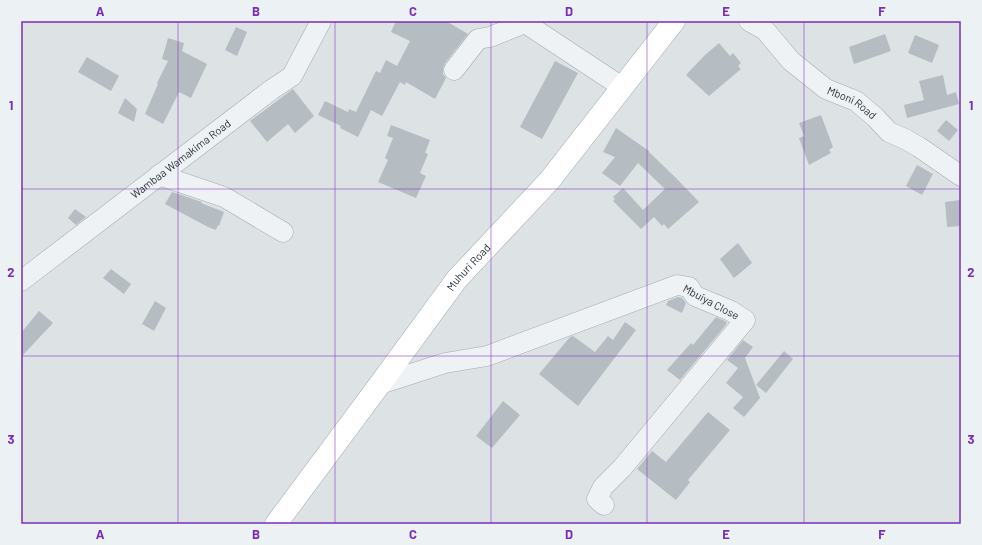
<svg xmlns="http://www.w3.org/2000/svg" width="982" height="545" font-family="Barlow,sans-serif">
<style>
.building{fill:#b5bdc2}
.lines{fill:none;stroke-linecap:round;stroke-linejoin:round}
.minor-casing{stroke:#a3aaaf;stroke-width:21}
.major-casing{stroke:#9da9b0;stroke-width:23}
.minor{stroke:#eff2f4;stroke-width:20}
.major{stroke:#fff;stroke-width:22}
.grid{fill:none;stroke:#7b2cbf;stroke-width:1;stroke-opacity:0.55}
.labels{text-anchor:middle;stroke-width:3;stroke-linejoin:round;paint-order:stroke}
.street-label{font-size:11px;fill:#28333b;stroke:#ecf1f3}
.neatline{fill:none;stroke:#7b2cbf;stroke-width:1.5}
.grid-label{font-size:13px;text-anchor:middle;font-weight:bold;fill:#7b2cbf}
</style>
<rect width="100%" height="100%" fill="#dde2e5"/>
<g class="building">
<path d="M396 21H446L468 34 445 63 443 69V74L446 78 435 99 406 82 405 85 400 82 382 116 371 110 358 137 340 128 341 126 318 115 325 101 348 112 349 109 356 112 376 71 380 73 386 60 397 66 410 41 391 32Z"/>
<path d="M236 27 247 32 237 56 225 50Z"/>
<path d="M885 34 891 51 854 64 849 47Z"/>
<path d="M915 35 939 45 932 63 908 53Z"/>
<path d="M168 38 184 43 182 51 207 64 191 98 179 92 163 124 145 114 158 84 157 83 168 61 162 59Z"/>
<path d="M719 43 730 56 733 53 741 63 738 66 741 69 709 96 686 75 704 56Z"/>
<path d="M87 57 119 76 111 91 78 72Z"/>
<path d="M555 61 578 73 542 139 520 127Z"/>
<path d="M943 75 947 95 956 92 959 104 907 118 904 105 924 100 919 81Z"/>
<path d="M293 89 314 116 295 133 288 124 267 142 250 121Z"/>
<path d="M125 98 137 109 134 122 118 113Z"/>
<path d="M821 115 833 147 829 150 831 153 809 165 799 138 804 136 799 123Z"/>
<path d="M946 120 958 130 949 141 937 131Z"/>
<path d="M391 125 430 140 425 153 428 154 420 173 426 176 416 198 378 182 388 160 385 158 393 138 387 136Z"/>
<path d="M616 128 649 151V152L676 178 699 202 668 229 664 224 662 226 654 217 641 229 613 201 615 199 613 197 623 188 643 210 665 189 638 163 620 186 602 173 615 157 603 152Z"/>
<path d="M917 165 933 174 922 195 906 186Z"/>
<path d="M172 192 202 202 201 203 224 212 219 226 218 225 216 230 208 227 165 204Z"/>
<path d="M961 200V226L947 227 945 202Z"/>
<path d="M75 209 86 217 76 225 68 218Z"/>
<path d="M738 243 752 263 734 278 720 259Z"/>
<path d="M111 269 131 284 124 294 103 278Z"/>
<path d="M678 297 682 298 686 303 682 313 666 305 668 301Z"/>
<path d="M155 301 166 308 154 331 142 324Z"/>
<path d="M39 311 53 323 21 357V333Z"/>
<path d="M716 317 727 322 725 326 680 380 667 370 691 343 693 345Z"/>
<path d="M625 322 636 330 578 406 539 374 570 337 573 336 595 352 608 336 613 340Z"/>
<path d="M743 340 753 347 745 358 760 398 744 417 733 408 743 397 726 383 738 368 727 360Z"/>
<path d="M784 351 793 359 766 393 756 385Z"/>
<path d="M503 401 520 415 492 448 476 436Z"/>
<path d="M708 412 730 430 688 480 690 482 676 500 637 469 652 451 666 462Z"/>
</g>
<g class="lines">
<g class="minor-casing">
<g id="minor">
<path id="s1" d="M749 21 765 30 791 61 826 89 856 101 875 117 889 132 905 139 919 147 961 176"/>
<path d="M454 70 478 39 490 37 525 23 622 87"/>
<path d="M159 175 224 197 283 232"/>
<path id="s2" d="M21 281 271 90 292 76 321 21"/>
<path d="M380 384 445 363 487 356 677 285 689 287 695 296 731 311 745 320 622 468 603 487 597 499 604 505"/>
</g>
</g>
<g class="major-casing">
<g id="major">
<path id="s3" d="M276 524 380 384 457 279 549 181 674 21"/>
</g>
</g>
<use href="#minor" class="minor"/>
<use href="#major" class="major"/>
</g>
<path class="grid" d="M178 21V524M335 21V524M491 21V524M647 21V524M804 21V524M21 189H961M21 356H961"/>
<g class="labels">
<g class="street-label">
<text dy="4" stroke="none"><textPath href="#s1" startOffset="133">Mboni Road</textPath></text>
<text dy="4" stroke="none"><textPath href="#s2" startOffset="201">Wambaa Wamakima Road</textPath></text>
<text dy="4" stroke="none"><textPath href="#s3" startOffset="321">Muhuri Road</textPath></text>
<text transform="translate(711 302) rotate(28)" y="4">Mbuiya Close</text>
</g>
</g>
<rect width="982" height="545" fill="none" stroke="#ecf1f3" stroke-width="44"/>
<rect x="22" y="22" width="938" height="501" class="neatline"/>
<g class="grid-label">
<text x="100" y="16">A</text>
<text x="256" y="16">B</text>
<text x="413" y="16">C</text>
<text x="569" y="16">D</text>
<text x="726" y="16">E</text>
<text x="882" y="16">F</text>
<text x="11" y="110">1</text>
<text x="971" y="110">1</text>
<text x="11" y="277">2</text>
<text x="971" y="277">2</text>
<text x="11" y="444">3</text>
<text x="971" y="444">3</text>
<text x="100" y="539">A</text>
<text x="256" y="539">B</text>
<text x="413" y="539">C</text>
<text x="569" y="539">D</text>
<text x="726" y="539">E</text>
<text x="882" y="539">F</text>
</g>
</svg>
